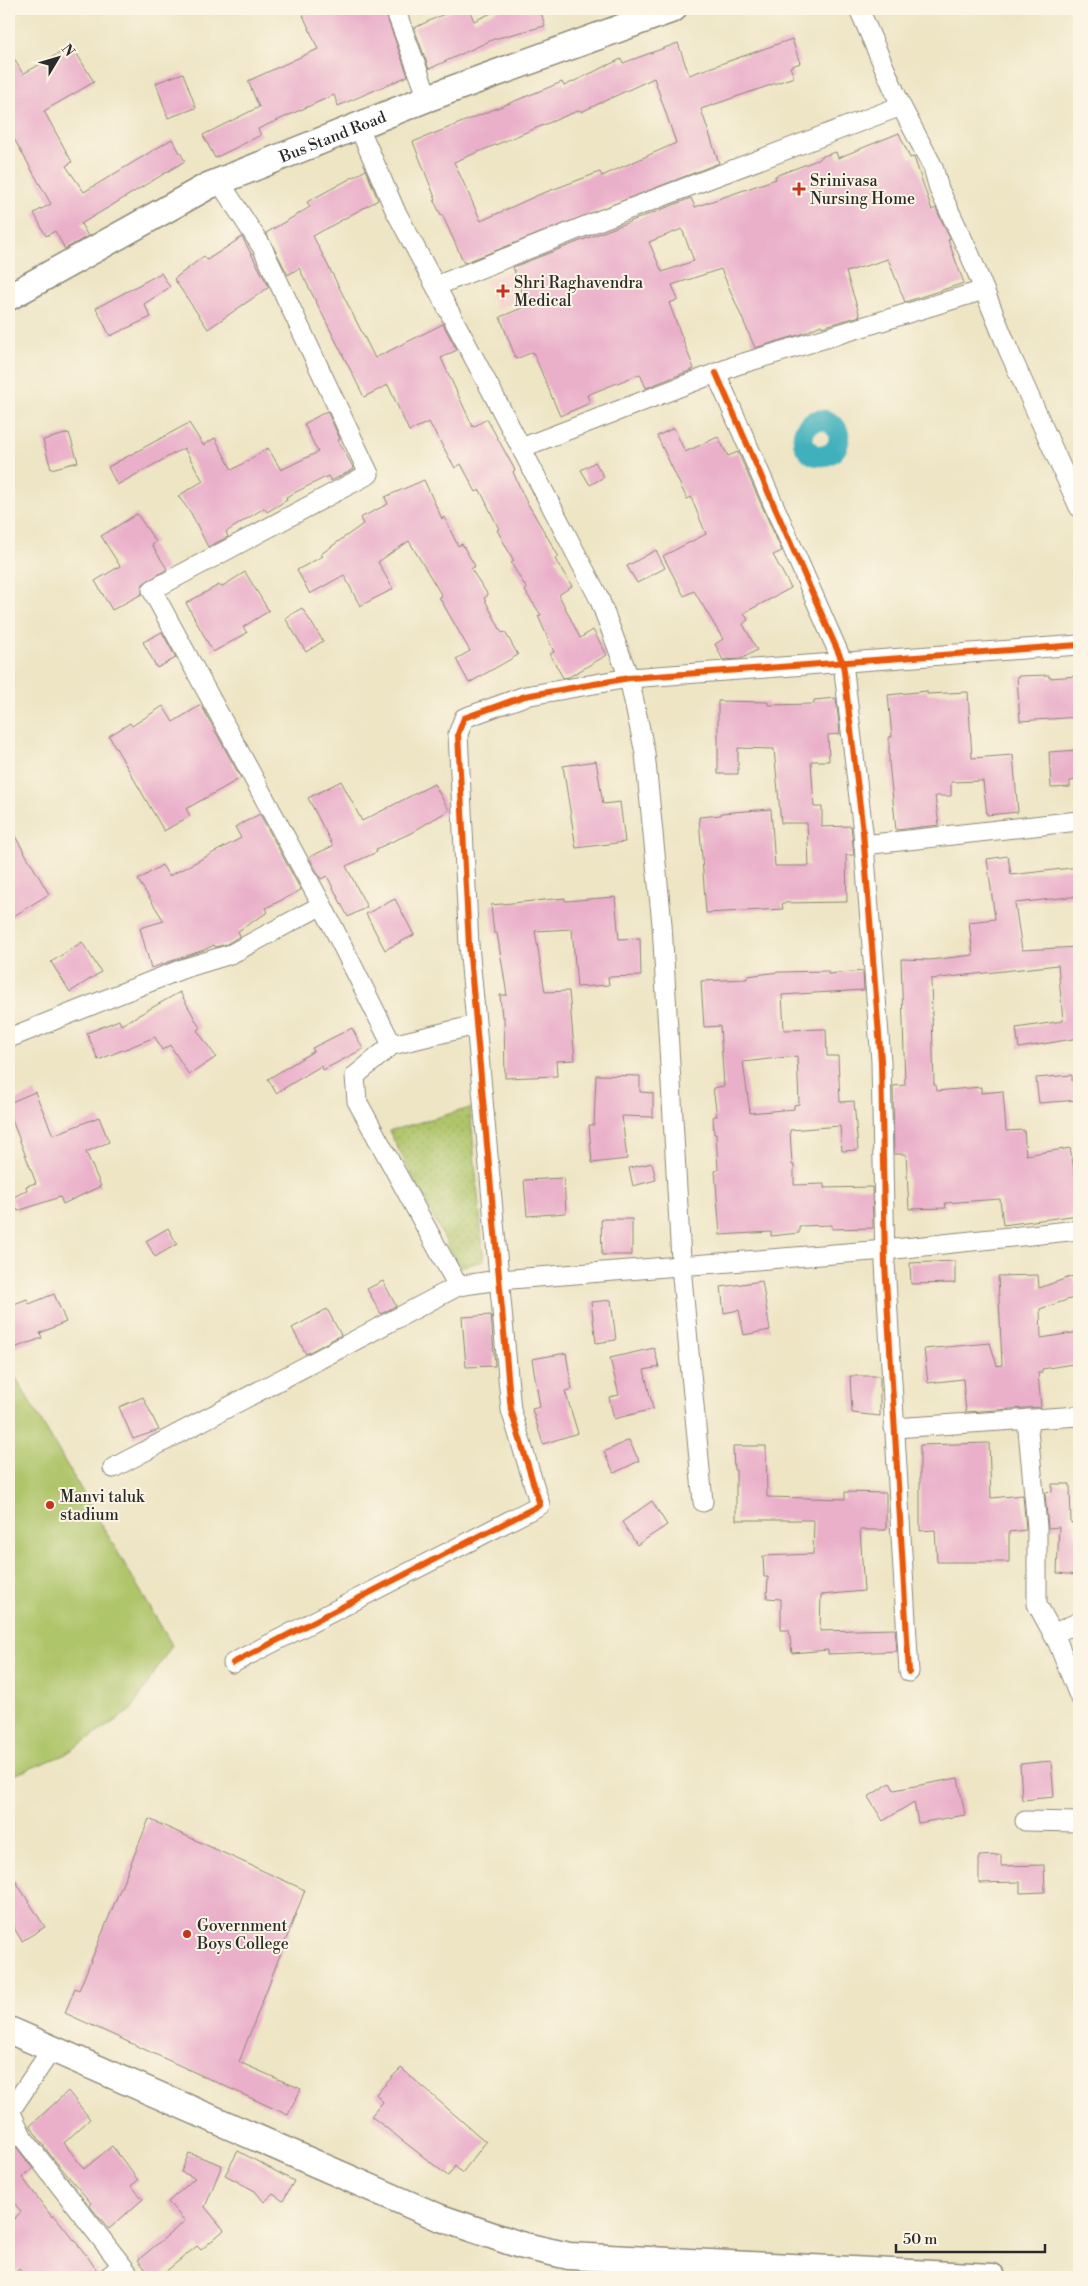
<svg xmlns="http://www.w3.org/2000/svg" width="1088" height="2286" font-family="'Libre Bodoni',serif">
<style>
.built{fill:#f7d0ce}
.park{fill:url(#park-dots);stroke:#6d784a}
.pitch{fill:#afc56a;stroke:#6d784a}
.lines{fill:none;stroke-linecap:round;stroke-linejoin:round}
.canal{stroke:#41b0bc;stroke-width:21}
.building{fill:#eab0ca;fill-rule:evenodd}
.minor-casing{stroke:#8c8878;stroke-width:21}
.secondary-casing{stroke:#8c8878;stroke-width:29}
.minor{stroke:#fff;stroke-width:19}
.secondary{stroke:#fff;stroke-width:26}
.cycleway-casing{stroke:#fcf5e5;stroke-width:9}
.cycleway{stroke:#e8590c;stroke-width:6}
.poi-dot{fill:#c8321e;stroke:#fcf5e5;stroke-width:2}
.labels{text-anchor:middle;stroke-width:4;stroke-linejoin:round;paint-order:stroke}
.street-label{font-size:16px;fill:#2b2b2b;stroke:#fcf5e5}
.poi-label{font-size:16px;fill:#2b2b2b;stroke:#fcf5e5;text-anchor:start}
</style>
<defs>
<pattern id="park-dots" width="8" height="8" patternUnits="userSpaceOnUse" patternTransform="scale(1.25)"><rect width="8" height="8" fill="#afc56a"/><path d="M2 2h.1M6 6h.1" fill="none" stroke="#97a95c" stroke-width="1.8" stroke-linecap="round"/></pattern>
</defs>
<rect width="100%" height="100%" fill="#fcf5e5"/>
<filter id="ink" filterUnits="userSpaceOnUse"><feTurbulence type="fractalNoise" baseFrequency=".02" numOctaves="2"/><feDisplacementMap in="SourceGraphic" scale="10" xChannelSelector="R" yChannelSelector="G"/><feConvolveMatrix kernelMatrix="1 2 1 2 8 2 1 2 1" color-interpolation-filters="sRGB"/></filter>
<filter id="wash" filterUnits="userSpaceOnUse"><feTurbulence type="fractalNoise" baseFrequency=".0096" numOctaves="4" result="noise"/><feDisplacementMap in="SourceGraphic" scale="20" xChannelSelector="R" yChannelSelector="G"/><feGaussianBlur stdDeviation="1.12" result="paint"/><feColorMatrix in="noise" values="0 0 0 0 0 0 0 0 0 0 0 0 0 0 0 0 0 1.4 0 .05"/><feComposite in="paint" operator="in"/></filter>
<g filter="url(#wash)">
<rect width="100%" height="100%" fill="#eee5c5"/>
<path class="built" d="M509 271 521 300 497 310 485 281Z"/>
<path class="park" d="M470 1108 484 1261 459 1267 389 1131Z"/>
<path class="pitch" d="M9 1366 172 1645 131 1710 64 1755 9 1777Z"/>
<g class="lines">
<circle class="canal" cx="821" cy="438" r="18"/>
</g>
<g id="blocks">
<g class="building">
<path d="M318 9H384L408 76 338 106 334 95 258 129 261 135 215 158 203 135 259 107 248 81 318 49 303 15Z"/>
<path d="M455 9H469L474 21 500 9H540L545 26 494 39 429 69 414 28Z"/>
<path d="M792 39 800 63 790 67 794 77 701 109 719 163 464 263 442 214 441 215 434 201 436 200 413 142 562 82 564 86 621 59 623 63 678 43 689 75ZM654 78 676 143 602 176 600 172 538 195 481 221 454 162 580 110 581 112Z"/>
<path d="M72 46 94 82 44 111 72 162 66 166 84 192 172 139 185 161 81 224 88 236 65 249 55 231 46 236 34 213 51 204 9 130V50L23 74Z"/>
<path d="M183 73 196 108 168 118 156 83Z"/>
<path d="M899 133 910 158 914 157 932 210 936 208 950 239 948 240 964 283 905 302 888 259 846 272 860 316 822 327 821 325 802 334 755 348 721 269 672 285 678 300 669 303 694 369 646 388 640 374 587 395 590 403 560 416 533 352 516 359 500 317 527 306 513 267 691 198 695 207 776 179 775 176 820 159V157L836 152 838 158ZM682 229 694 261 662 272 649 242Z"/>
<path d="M366 170 378 200 313 236 375 358 443 324 457 350 441 358 473 427 487 419 515 470 513 472 525 499 559 557 555 559 572 586 559 595 580 638 593 630 607 655 569 677 563 678 550 654 554 652 538 616 541 615 525 591 527 589 511 563 514 561 497 530 499 529 480 490 476 492 461 464 455 468 429 422 409 431 388 385 364 397 299 268 288 275 266 233 310 207 307 202Z"/>
<path d="M242 237 269 287 208 329 174 279 204 256 207 260Z"/>
<path d="M161 273 170 287 144 304 151 317 110 336 96 308Z"/>
<path d="M327 411 340 439 338 440 354 469 331 481 328 476 286 497 287 500 267 512 264 508 226 532 228 537 208 547 191 513 178 496 203 481 184 448 117 485 108 467 189 423 203 445 215 438 232 470 268 448 281 470 318 452 304 424Z"/>
<path d="M674 428 685 452 718 437 728 456 738 452 782 551 773 555 791 588 744 613 748 620 743 624 757 650 741 659 723 660 715 644 723 639 694 591 684 596 663 556 706 534 691 497 687 499 657 436Z"/>
<path d="M69 433 78 462 51 469 43 440Z"/>
<path d="M595 462 604 477 590 485 581 470Z"/>
<path d="M424 480 442 519 444 517 458 546 462 544 475 566 471 569 488 595 484 598 502 633 505 632 518 655 469 683 456 659 470 651 439 597 442 596 409 541 378 562 393 589 360 606 344 575 310 594 297 570 323 556 321 554 363 524 360 518 388 504 385 497Z"/>
<path d="M137 514 156 542 152 545 167 569 143 584 142 594 112 610 95 581 120 566 101 536Z"/>
<path d="M656 550 665 568 637 583 627 566Z"/>
<path d="M245 572 269 611 243 627 247 633 213 652 186 603 219 585 221 587Z"/>
<path d="M302 608 323 641 306 652 285 618Z"/>
<path d="M162 632 176 658 157 668 143 642Z"/>
<path d="M1049 675V678L1079 676V717L1020 721 1017 676Z"/>
<path d="M927 691V694L968 692 972 758 1013 755 1018 812 987 815 983 781 951 782V796H935L939 825 896 830 889 762V737H892L888 695Z"/>
<path d="M836 698 840 734 828 735 829 761H811L814 807H822V827L851 826 854 855H846L847 902 782 903 783 909 706 913 699 817 721 815V813L771 809 775 866H809L807 823H781L774 749 738 748V774H718V701L768 702V705L814 704V700Z"/>
<path d="M201 705 241 778 186 809 190 816 164 831 109 736 130 723 132 726 163 706 173 722Z"/>
<path d="M1079 750V780L1070 781V787L1051 788 1049 752Z"/>
<path d="M596 761 603 804 620 802 625 842 576 848 563 766Z"/>
<path d="M341 781 362 821 434 784 449 810 411 833 376 849 377 852 346 866 367 907 348 917 327 876 321 879 309 857 333 846 308 798Z"/>
<path d="M260 814 301 890 266 908 268 912 238 931 240 936 227 944 215 947 214 945 204 950 151 968 140 928 164 921 138 880 162 865 169 876 198 861 241 838 235 827Z"/>
<path d="M9 826 49 894 9 919Z"/>
<path d="M1008 856 1011 875 1079 867V896L1015 903 1022 950 1079 947V1038L1019 1048 1016 1028 1063 1021 1058 965 931 979 934 1085H936L937 1091 981 1087V1093L1003 1091 1006 1131 1024 1130 1026 1155 1070 1148 1077 1184 1079 1215 1003 1225 1000 1199 945 1203 946 1208 909 1209 906 1154H894L893 1086 905 1085 901 959 930 960 973 955 969 922 995 919 987 859Z"/>
<path d="M615 897 619 939 640 938 641 976 608 977 609 985 577 987 572 929 535 931 545 992 569 991 575 1060 556 1061 557 1076 505 1078 504 1016 502 1017 500 995H507L497 933H494L491 905 565 898V901Z"/>
<path d="M395 899 414 935 385 950 366 914Z"/>
<path d="M82 942 101 972 70 992 51 962Z"/>
<path d="M828 971V974L863 971 864 990 782 995 784 1030 826 1029 827 1056H838L840 1102 854 1101 858 1150 842 1151 840 1126 790 1130 792 1165H794V1185L824 1184V1188L872 1187 873 1228 832 1229V1225L799 1226V1233L771 1236V1232L720 1235 715 1171 718 1170 716 1134H714L713 1116H717L713 1088 724 1086 720 1026 704 1027 701 981 747 979V976L779 972ZM797 1056 799 1104 794 1105V1109L750 1113 743 1062Z"/>
<path d="M180 992 200 1028 197 1030 216 1057 189 1075 170 1045 162 1050 155 1037 98 1060 87 1033 119 1020 121 1025Z"/>
<path d="M352 1028 363 1049 323 1070 321 1066 276 1093 268 1079 314 1051 312 1048Z"/>
<path d="M596 1075 640 1076V1092L653 1093V1117L622 1116 627 1159 592 1163 589 1125H594Z"/>
<path d="M1072 1075V1081L1079 1080V1100L1039 1103 1036 1078Z"/>
<path d="M35 1092 53 1135 99 1117 109 1142 86 1152 101 1186 63 1204 60 1197 18 1211 12 1198 27 1190 26 1186 36 1183 9 1112V1103Z"/>
<path d="M652 1163 656 1180 633 1186 629 1168Z"/>
<path d="M564 1178 566 1213 527 1216 524 1180Z"/>
<path d="M601 1219H632V1255H602Z"/>
<path d="M168 1228 177 1244 155 1257 146 1241Z"/>
<path d="M955 1261V1283L911 1284 910 1263Z"/>
<path d="M1038 1275 1039 1288 1073 1276 1079 1296 1040 1309 1041 1338 1079 1332V1363L1042 1369V1373H1038L1041 1407 966 1412 963 1379 928 1383 924 1349 990 1343 997 1366 1002 1365 998 1276Z"/>
<path d="M383 1281 396 1306 381 1314 367 1289Z"/>
<path d="M762 1281 770 1330 744 1335 739 1310 724 1313 721 1287Z"/>
<path d="M54 1294 66 1322 40 1333 42 1338 14 1348 9 1333V1306L27 1299 29 1304Z"/>
<path d="M611 1300 616 1340 596 1343 591 1302Z"/>
<path d="M327 1309 341 1335 306 1354 292 1328Z"/>
<path d="M491 1315 495 1366 466 1367 462 1317Z"/>
<path d="M654 1348 659 1367 644 1370 653 1409 614 1419 609 1397 619 1395 610 1358Z"/>
<path d="M566 1353 572 1389 565 1391 578 1433 543 1444 532 1409 540 1407 532 1359Z"/>
<path d="M850 1376H880V1416L852 1413Z"/>
<path d="M143 1397 159 1430 133 1439 119 1407Z"/>
<path d="M629 1440 639 1461 614 1473 604 1452Z"/>
<path d="M989 1443 991 1498 1023 1495 1026 1530 1009 1532V1562H937L935 1530 920 1531V1445Z"/>
<path d="M733 1446H766L767 1497 845 1499V1492L886 1493V1530H860L864 1591 821 1595 820 1631 895 1629 897 1651 828 1654V1650L792 1653 789 1630H781V1599L767 1598 768 1577H764L763 1556 813 1554 814 1520H736V1470H734Z"/>
<path d="M1052 1484H1070L1071 1523 1075 1522 1079 1575 1057 1573 1059 1527 1048 1528 1045 1493 1052 1492Z"/>
<path d="M652 1501 667 1525 637 1545 622 1522Z"/>
<path d="M1051 1761 1054 1797 1022 1800 1020 1764Z"/>
<path d="M958 1778 965 1815 918 1823 914 1802 883 1821 868 1797 890 1783 894 1790Z"/>
<path d="M149 1819 305 1890 239 2062 301 2089 288 2115 65 2013 75 1988 79 1990Z"/>
<path d="M1001 1855V1866L1044 1865 1045 1892 1020 1893V1882L979 1883V1856Z"/>
<path d="M9 1871 45 1927 22 1941 9 1920Z"/>
<path d="M401 2068 486 2142 462 2173 455 2166 448 2176 371 2116 383 2102 376 2094Z"/>
<path d="M68 2091 90 2119 64 2143 84 2169 112 2146 138 2180 131 2186 143 2199 109 2229 89 2205 91 2203 51 2156 30 2126Z"/>
<path d="M12 2141 33 2169 22 2177 52 2217 54 2215 87 2256 98 2272 97 2277H25L19 2269 9 2277V2224L21 2212 9 2196V2144Z"/>
<path d="M238 2151 294 2181 283 2201 273 2194 264 2202 255 2191 225 2175Z"/>
<path d="M189 2153 222 2165 205 2207 224 2230 201 2250 197 2246 159 2277H152L138 2260 185 2221 168 2202 195 2178 181 2172Z"/>
</g>
</g>
</g>
<g filter="url(#ink)">
<use href="#blocks" fill-opacity="0" stroke="#8c8878" stroke-width="1"/>
<g class="lines">
<g class="minor-casing">
<g id="minor">
<path d="M395 9 428 98"/>
<path d="M859 9 901 106 933 167 939 189 970 255 1008 349 1079 507"/>
<path d="M358 125 395 210 490 388 599 598 629 678 645 753 662 924 682 1277 703 1502"/>
<path d="M436 286 603 219 901 106"/>
<path d="M716 373 843 663 863 832 881 1061 885 1263 909 1672"/>
<path d="M521 448 737 365 984 290"/>
<path d="M864 845 1078 821"/>
<path d="M9 1038 182 969 231 954 322 905 152 590 369 474 262 247 219 181"/>
<path d="M392 1045 476 1025"/>
<path d="M458 1286 498 1280 885 1250 1079 1230"/>
<path d="M1027 1419 1037 1527V1604L1058 1643 1079 1696"/>
<path d="M894 1428 1079 1416"/>
<path d="M113 1468 458 1286 357 1101 355 1076 392 1045 322 905"/>
<path d="M1053 1634 1079 1622"/>
<path d="M233 1663 540 1505 511 1410 469 945 458 734 464 718 525 696 629 678 1079 645"/>
<path d="M1025 1821 1079 1822"/>
<path d="M52 2049 10 2111 23 2138 131 2277"/>
<path d="M108 2277 122 2266"/>
</g>
</g>
<g class="secondary-casing">
<g id="secondary">
<path id="s1" d="M9 297 208 186 428 98 673 9"/>
<path d="M9 2030 438 2217 520 2245 569 2256 992 2277"/>
</g>
</g>
<use href="#minor" class="minor"/>
<use href="#secondary" class="secondary"/>
<g class="cycleway-casing">
<g id="cycleway">
<path d="M716 373 843 663 863 832 881 1061 885 1263 909 1672"/>
<path d="M233 1663 540 1505 511 1410 469 945 458 734 464 718 525 696 629 678 1079 645"/>
</g>
</g>
<use href="#cycleway" class="cycleway"/>
</g>
</g>
<g class="poi-dot">
<path d="M796.5 181.5h5v5h5v5h-5v5h-5v-5h-5v-5h5z"/>
<path d="M500.5 283.5h5v5h5v5h-5v5h-5v-5h-5v-5h5z"/>
<circle cx="50" cy="1505" r="5"/>
<circle cx="187" cy="1934" r="5"/>
</g>
<g class="labels">
<g class="street-label">
<text dy="6" stroke="none"><textPath href="#s1" startOffset="362">Bus Stand Road</textPath></text>
</g>
<g class="poi-label">
<text x="810" y="186">Srinivasa<tspan x="810" dy="18">Nursing Home</tspan></text>
<text x="514" y="288">Shri Raghavendra<tspan x="514" dy="18">Medical</tspan></text>
<text x="60" y="1502">Manvi taluk<tspan x="60" dy="18">stadium</tspan></text>
<text x="197" y="1931">Government<tspan x="197" dy="18">Boys College</tspan></text>
</g>
</g>
<rect width="1088" height="2286" fill="none" stroke="#fcf5e5" stroke-width="30"/>
<g transform="translate(58 58) rotate(52)" stroke="#fcf5e5" stroke-width="4" paint-order="stroke">
<path d="M0-4L9 19L0 12L-9 19Z" fill="#2b2b2b"/>
<text y="-8" font-size="14" font-weight="bold" text-anchor="middle" fill="#2b2b2b">N</text>
</g>
<path d="M896 2244v8h149v-8" fill="none" stroke="#2b2b2b" stroke-width="2.5"/>
<text x="903" y="2244" font-size="15" fill="#2b2b2b" stroke="#fcf5e5" stroke-width="4" paint-order="stroke">50 m</text>
</svg>
